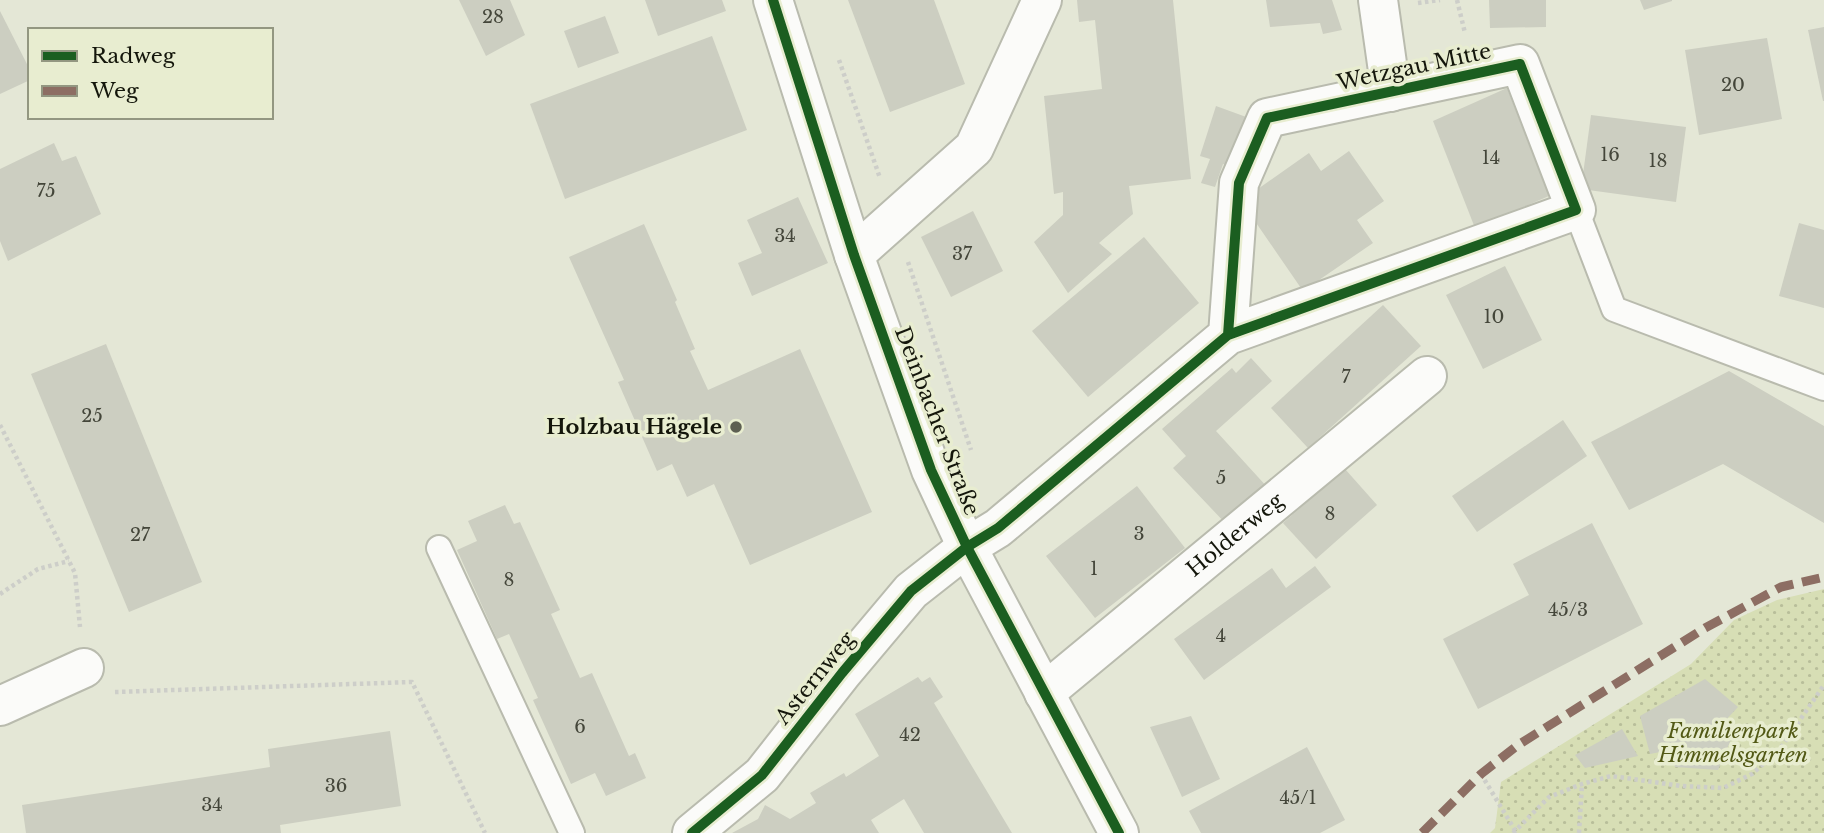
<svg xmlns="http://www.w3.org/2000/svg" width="1824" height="833" font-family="'Libre Baskerville',serif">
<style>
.park{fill:url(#park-dots)}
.building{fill:#cccec1}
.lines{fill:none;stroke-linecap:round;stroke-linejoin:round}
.lane-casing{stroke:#b9bbae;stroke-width:28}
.street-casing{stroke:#b9bbae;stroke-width:42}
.secondary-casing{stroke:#b9bbae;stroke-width:42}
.path{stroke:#cdcec9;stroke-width:4.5;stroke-dasharray:3.5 3.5;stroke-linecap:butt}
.lane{stroke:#fbfbf9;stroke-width:24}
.street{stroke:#fbfbf9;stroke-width:38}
.secondary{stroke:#fbfbf9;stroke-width:38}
.quiet{stroke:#8d6e63;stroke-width:9;stroke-dasharray:18 9;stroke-linecap:butt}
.cycleway-casing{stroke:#e8edd0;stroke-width:15}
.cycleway{stroke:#1b5e20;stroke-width:10}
.poi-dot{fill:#5d5f52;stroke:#e8edd0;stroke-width:2.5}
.labels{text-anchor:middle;stroke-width:7;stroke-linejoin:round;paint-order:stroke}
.number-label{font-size:18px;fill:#44463a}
.street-label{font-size:21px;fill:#14160b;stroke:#e8edd0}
.poi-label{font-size:21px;font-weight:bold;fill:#14160b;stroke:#e8edd0;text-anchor:end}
.park-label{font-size:21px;font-style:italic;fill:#525915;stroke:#e8edd0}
</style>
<defs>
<pattern id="park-dots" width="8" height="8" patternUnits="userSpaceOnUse" patternTransform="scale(1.75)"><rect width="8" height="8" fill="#d7deb5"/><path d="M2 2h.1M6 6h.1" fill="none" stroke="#b8be9a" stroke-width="1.8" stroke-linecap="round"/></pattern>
</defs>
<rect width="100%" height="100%" fill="#e4e7d6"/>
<path class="park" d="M1824 589V833H1490L1495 828 1501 782 1691 664 1734 620 1777 600Z"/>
<g class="building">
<path d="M459 0H510L525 35 486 56Z"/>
<path d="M645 0H722L726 11 658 36Z"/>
<path d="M848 0H934L965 84 890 112Z"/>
<path d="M1077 0H1173L1191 179 1129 186 1133 214 1099 243 1112 254 1068 293 1034 242 1063 215V192L1054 194 1044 96 1102 89 1095 20 1079 22Z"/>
<path d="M1266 0H1332L1342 30 1323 34 1320 23 1270 27Z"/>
<path d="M1489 0H1546V27L1490 28Z"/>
<path d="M1640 0H1672V1L1644 10Z"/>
<path d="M0 11 30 70V80L0 94Z"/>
<path d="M605 16 619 53 578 68 564 31Z"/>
<path d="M1824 27V101H1823L1808 30Z"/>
<path d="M712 36 747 130 565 199 530 104Z"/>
<path d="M1767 38 1782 119 1699 135 1685 50Z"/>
<path d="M1507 88 1549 196 1475 228 1433 121Z"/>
<path d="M1216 106 1249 118 1232 167 1223 164 1215 187 1201 183 1210 159 1200 156Z"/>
<path d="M1591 115 1686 127 1676 202 1581 189Z"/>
<path d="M54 143 62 161 76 156 101 214 8 261 0 241V169Z"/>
<path d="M1349 151 1384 201 1357 220 1373 243 1303 291 1241 201 1309 153 1321 171Z"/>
<path d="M798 197 828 263 752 296 738 263 762 253 747 220Z"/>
<path d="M973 211 1003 271 951 297 921 237Z"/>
<path d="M1799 223 1824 230V308L1779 296Z"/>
<path d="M644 224 677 300 675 302 695 349 690 351 708 390 800 349 872 512 750 565 714 484 687 497 672 464 657 471 618 382 624 380 569 257Z"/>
<path d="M1144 237 1199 303 1088 397 1032 331Z"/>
<path d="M1505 266 1542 340 1483 369 1446 295Z"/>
<path d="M1383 305 1421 346 1308 448 1271 408Z"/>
<path d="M106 344 202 582 129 612 31 374Z"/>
<path d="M1251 358 1272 381 1216 431 1268 488 1228 526 1173 468 1186 456 1162 429 1232 368 1236 373Z"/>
<path d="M1729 371 1824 426V523L1723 464 1629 510 1591 442Z"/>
<path d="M1563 420 1587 456 1477 532 1452 496Z"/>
<path d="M1345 469 1377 505 1316 559 1283 523Z"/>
<path d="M1137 486 1185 548 1095 618 1046 556Z"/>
<path d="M505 505 514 524 520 522 560 610 551 614 580 678 592 673 629 756 635 753 646 778 606 796 595 773 571 784 533 700 538 698 509 634 497 639 457 550 477 541 468 521Z"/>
<path d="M1592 523 1643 624 1478 709 1443 639 1529 595 1513 564Z"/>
<path d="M1315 566 1331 587 1204 680 1174 639 1272 568 1286 588Z"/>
<path d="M918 677 922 682 930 677 943 697 934 703 1012 833H924L904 799 871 820 879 833H732L758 819 765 805 790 819 816 803 810 793 844 773 846 777 879 756 855 714Z"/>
<path d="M1705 679 1738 707 1723 723 1733 735 1718 770 1675 767 1670 750 1650 754 1640 716Z"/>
<path d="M1191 716 1220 779 1182 797 1150 727Z"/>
<path d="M1622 729 1638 756 1585 768 1575 755Z"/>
<path d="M390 731 401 806 280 825 281 833H26L22 805 270 767 268 749Z"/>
<path d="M1307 747 1345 820 1320 833H1201L1189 811Z"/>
</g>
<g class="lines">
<g class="lane-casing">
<g id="lane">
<path d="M1576 210 1614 309 1824 388"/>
<path d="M439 548 572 833"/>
</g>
</g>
<g class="street-casing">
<g id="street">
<path d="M1378 0 1391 92"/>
<path d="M854 255 974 148 1042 0"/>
<path id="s1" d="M1044 693 1427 376"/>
<path d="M0 706 84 668"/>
<path d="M692 833 762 775 842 673 911 591 967 547 998 528 1228 335 1576 210 1520 64 1267 118 1239 183 1228 335"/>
</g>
</g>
<g class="secondary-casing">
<path id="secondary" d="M773 0 854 255 931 470 967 547 1119 833"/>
</g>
<g class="path">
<path d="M1457 0 1465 33"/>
<path d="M1418 3 1440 0"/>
<path d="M839 60 880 178"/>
<path d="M908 262 971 450"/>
<path d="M0 425 75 573 80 627"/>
<path d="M0 594 38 569 69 561"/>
<path d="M115 692 412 682 485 833"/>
<path d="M1481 774 1516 832"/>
<path d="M1513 833 1549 797 1582 784 1611 776 1681 786 1723 788 1752 774 1780 749 1824 685"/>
<path d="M1579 833 1582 784"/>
</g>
<use href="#lane" class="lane"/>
<use href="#street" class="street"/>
<use href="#secondary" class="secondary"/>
<path class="quiet" d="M1422 833 1481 774 1518 745 1705 628 1781 587 1824 577"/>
<g class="cycleway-casing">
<g id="cycleway">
<path d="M773 0 854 255 931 470 967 547 1119 833"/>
<path d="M692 833 762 775 842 673 911 591 967 547 998 528 1228 335 1576 210 1520 64 1267 118 1239 183 1228 335"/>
</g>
</g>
<use href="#cycleway" class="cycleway"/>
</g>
<circle class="poi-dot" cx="736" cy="427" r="7"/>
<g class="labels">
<g class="number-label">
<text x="493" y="23">28</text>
<text x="1733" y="91">20</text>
<text x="1610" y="161">16</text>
<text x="1491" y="164">14</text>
<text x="1658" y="167">18</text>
<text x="46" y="197">75</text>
<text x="785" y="242">34</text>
<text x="962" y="260">37</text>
<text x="1494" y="323">10</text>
<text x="1346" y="383">7</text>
<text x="92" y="422">25</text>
<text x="1221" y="484">5</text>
<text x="1330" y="520">8</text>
<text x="1139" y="540">3</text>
<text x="140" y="541">27</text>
<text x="1094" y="575">1</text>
<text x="509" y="586">8</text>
<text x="1568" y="616">45/3</text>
<text x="1221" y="642">4</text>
<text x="580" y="733">6</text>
<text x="910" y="741">42</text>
<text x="336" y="792">36</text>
<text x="1298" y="804">45/1</text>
<text x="212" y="811">34</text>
</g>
<g class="street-label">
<text transform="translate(1414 67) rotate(-12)" y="7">Wetzgau Mitte</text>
<text transform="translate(937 421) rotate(69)" y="7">Deinbacher Straße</text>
<text dy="7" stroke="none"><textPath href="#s1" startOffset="248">Holderweg</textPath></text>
<text transform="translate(815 678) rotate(-51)" y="7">Asternweg</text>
</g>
<g class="poi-label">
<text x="722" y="434">Holzbau Hägele</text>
</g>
<g class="park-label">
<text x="1733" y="738">Familienpark<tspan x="1733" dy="24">Himmelsgarten</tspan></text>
</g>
</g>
<rect x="28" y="28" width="245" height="91" fill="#e8edd0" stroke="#939781" stroke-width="2"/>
<rect x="42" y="51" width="35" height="10" fill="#1b5e20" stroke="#939781" stroke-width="2"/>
<text x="91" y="63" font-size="21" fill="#14160b">Radweg</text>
<rect x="42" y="86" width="35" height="10" fill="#8d6e63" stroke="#939781" stroke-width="2"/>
<text x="91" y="98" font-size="21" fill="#14160b">Weg</text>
</svg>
